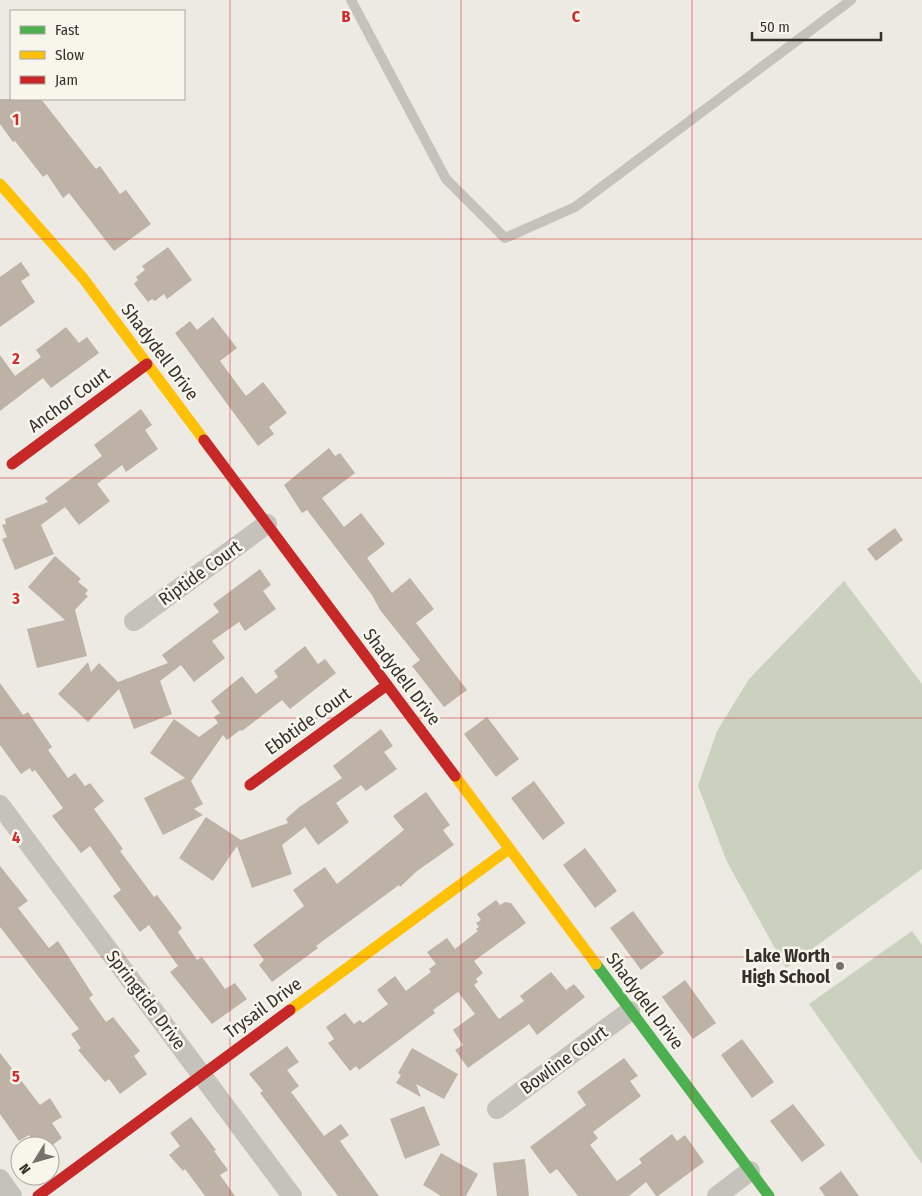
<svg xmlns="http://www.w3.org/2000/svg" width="922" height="1196" font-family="'Fira Sans Condensed',sans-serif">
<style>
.green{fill:#cad2bf}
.building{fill:#beb2a6}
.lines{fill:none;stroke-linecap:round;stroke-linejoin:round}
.lane{stroke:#c5c2bc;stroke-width:10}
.street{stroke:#c5c2bc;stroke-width:20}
.fast{stroke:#4caf50;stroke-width:11}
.slow{stroke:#ffc107;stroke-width:11}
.jam{stroke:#c62828;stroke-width:11}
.grid{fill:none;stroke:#d62828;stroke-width:1;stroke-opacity:0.55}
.poi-dot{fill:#76716b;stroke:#f8f5eb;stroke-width:2}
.labels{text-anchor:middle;stroke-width:5;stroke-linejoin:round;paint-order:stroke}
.street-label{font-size:18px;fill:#36302a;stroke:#f8f5eb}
.poi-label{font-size:18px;font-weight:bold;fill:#36302a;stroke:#f8f5eb;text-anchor:end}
.grid-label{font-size:16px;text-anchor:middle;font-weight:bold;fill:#d62828;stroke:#f8f5eb;stroke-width:5;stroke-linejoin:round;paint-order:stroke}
</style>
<rect width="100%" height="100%" fill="#eceae3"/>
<g class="green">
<path d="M844 581 922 684V869L786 968 727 862 698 786 717 731 749 679Z"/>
<path d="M912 931 922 945V1164L809 1004Z"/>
</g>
<g class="building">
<path d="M0 99H41L96 169 100 166 120 194 126 190 151 224 114 251 69 193 63 198 47 174 43 177 15 141 13 142 0 124Z"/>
<path d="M168 247 192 280 167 299 164 294 155 301 152 299 148 302 134 284 138 280 136 277 145 270 142 266Z"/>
<path d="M21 262 30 275 21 281 35 302 0 327V277Z"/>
<path d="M213 317 237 348 220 361 246 396 263 382 287 413 269 427 274 434 258 446 175 333 190 321 197 330Z"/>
<path d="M66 327 79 343 87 337 99 353 51 388 43 378 0 411V355L15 376 41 357 36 350Z"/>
<path d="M141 409 152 425 145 430 158 449 126 472 122 465 97 484 110 501 79 525 65 507 41 525 54 554 15 570 2 539 7 537 2 525 6 524 5 519 48 502 45 498 102 456 94 445Z"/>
<path d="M329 448 335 456 340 453 355 473 322 498 344 527 361 513 385 544 367 558 392 593 410 578 434 609 416 623 467 690 444 707 412 666 420 660 380 610 372 595 307 510 302 513 284 485Z"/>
<path d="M895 528 903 540 876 561 867 549Z"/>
<path d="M55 556 81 579 78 582 88 590 85 594 88 596 75 610 87 656 37 668 27 629 65 620 28 587Z"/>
<path d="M260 569 271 585 263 591 276 609 245 631 239 622 212 641 225 658 194 682 181 665 160 681 172 714 134 729 119 689 88 722 58 694 88 662 91 672 99 663 118 682 168 663 162 655 219 612 213 604Z"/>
<path d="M305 646 318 664 325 659 336 673 290 709 282 700 242 731 240 730 227 740 223 735 191 781 203 804 194 809 203 815 163 835 144 798 185 778 150 753 174 719 199 737 218 723 214 717 220 713 211 701 242 676 256 694 278 677 274 671Z"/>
<path d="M0 683 23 715 28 712 52 747 48 750 68 778 75 773 85 786 90 783 104 801 94 809 123 849 120 851 154 897 157 895 182 928 178 932 197 960 202 957 225 989 235 983 247 999 212 1024 170 972 178 966 149 925 140 932 113 896 121 890 90 846 81 853 52 816 63 808 35 770 32 772 30 768 21 774 0 745Z"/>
<path d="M487 717 519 759 496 777 464 734Z"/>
<path d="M381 729 393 746 384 752 397 769 366 791 361 785 336 803 349 822 318 845 305 827 282 845 292 874 252 888 237 846 213 881 179 858 206 817 241 840 288 823 286 819 298 808 342 778 333 766Z"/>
<path d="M534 781 565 823 543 840 511 798Z"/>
<path d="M426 792 450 825 443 830 454 845 417 871 400 887 399 885 316 946 318 948 272 982 259 965 264 960 253 945 304 906 293 890 325 867 337 884 404 830 393 816Z"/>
<path d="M585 848 617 891 595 908 563 865Z"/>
<path d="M0 866 28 901 18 908 49 948 58 941 93 995 89 998 106 1022 113 1017 140 1051 134 1056 147 1074 120 1094 109 1079 105 1082 78 1050 81 1048 71 1034 79 1029 0 927Z"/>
<path d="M496 900 500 905 505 902 511 903 526 923 474 961 483 973 476 979 478 982 474 985 499 1019 524 1001 520 996 551 972 566 990 574 984 585 997 537 1035 529 1024 468 1068 455 1050 463 1045 453 1030 475 1014 458 992 433 1010 435 1013 359 1070 356 1066 350 1071 328 1043 334 1039 326 1027 345 1013 354 1024 360 1020 363 1023 388 1004 377 990 395 976 406 991 431 972 429 969 436 964 427 952 447 938 455 949 478 931 476 929 479 927 476 923 481 920 477 914Z"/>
<path d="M633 911 664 953 641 970 610 928Z"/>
<path d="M685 980 716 1023 693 1039 662 997Z"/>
<path d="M742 1039 774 1082 752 1098 721 1055Z"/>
<path d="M287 1046 299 1062 287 1070 299 1086 291 1092 324 1136 341 1124 349 1135 340 1141 379 1196H338L260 1093 263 1091 249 1074Z"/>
<path d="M412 1048 458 1074 444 1099 416 1084 421 1097 396 1083 401 1075 398 1073Z"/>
<path d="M0 1053 40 1105 50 1098 62 1117 52 1123 62 1138 51 1146H37L29 1135 19 1141 0 1114Z"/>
<path d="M624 1058 638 1076 630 1081 641 1096 593 1132 598 1138 590 1145 617 1181 642 1163 639 1159 672 1134 677 1141 685 1135 704 1162 658 1196H656L646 1182 629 1196H578L557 1169 550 1174 530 1147 586 1105 577 1092Z"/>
<path d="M793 1104 825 1145 802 1162 770 1121Z"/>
<path d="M424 1106 440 1145 405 1159 390 1119Z"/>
<path d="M191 1117 216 1150 214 1151 228 1170 220 1175 235 1196H205L185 1169 183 1171 169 1155 180 1146 170 1133Z"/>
<path d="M441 1153 478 1174 466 1196H441L423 1185Z"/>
<path d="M525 1159 529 1196H497L493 1163Z"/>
<path d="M841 1171 859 1196H825L819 1188Z"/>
</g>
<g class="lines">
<path class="lane" d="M351 0 446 179 505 238 575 207 851 0"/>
<g class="street">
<path d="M134 621 267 524"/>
<path d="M0 805 292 1196"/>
<path d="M497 1109 630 1011"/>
<path d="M0 1179 12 1196"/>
<path d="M717 1196 750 1171"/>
</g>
<path class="fast" d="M596 964 769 1196"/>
<g class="slow">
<path d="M0 184 83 278 204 440"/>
<path d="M455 776 596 964"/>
<path d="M290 1010 509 849"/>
</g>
<g class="jam">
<path d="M204 440 455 776"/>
<path d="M12 464 147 364"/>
<path d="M250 785 387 685"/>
<path d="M38 1196 290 1010"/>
</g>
</g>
<path class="grid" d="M230 0V1196M461 0V1196M692 0V1196M0 239H922M0 478H922M0 718H922M0 957H922"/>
<circle class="poi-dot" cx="840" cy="966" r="5"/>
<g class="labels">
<g class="street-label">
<text transform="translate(160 352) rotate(53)" y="6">Shadydell Drive</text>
<text transform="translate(69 400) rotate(-36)" y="6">Anchor Court</text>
<text transform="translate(200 573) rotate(-36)" y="6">Riptide Court</text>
<text transform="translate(402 677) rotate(53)" y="6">Shadydell Drive</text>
<text transform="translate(308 721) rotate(-36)" y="6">Ebbtide Court</text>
<text transform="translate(146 1000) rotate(53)" y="6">Springtide Drive</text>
<text transform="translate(645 1001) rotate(53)" y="6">Shadydell Drive</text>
<text transform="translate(263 1008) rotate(-36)" y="6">Trysail Drive</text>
<text transform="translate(564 1060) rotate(-36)" y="6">Bowline Court</text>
</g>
<g class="poi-label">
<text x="830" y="962">Lake Worth<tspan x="830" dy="21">High School</tspan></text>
</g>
</g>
<g class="grid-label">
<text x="346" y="22">B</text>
<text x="576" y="22">C</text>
<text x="16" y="125">1</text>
<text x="16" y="364">2</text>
<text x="16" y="604">3</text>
<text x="16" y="843">4</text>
<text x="16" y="1082">5</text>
</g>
<rect x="10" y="10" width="175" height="90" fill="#f8f5eb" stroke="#aaa69e"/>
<rect x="20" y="26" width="25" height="8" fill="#4caf50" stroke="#aaa69e"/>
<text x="55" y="35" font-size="15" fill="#36302a">Fast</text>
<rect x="20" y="51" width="25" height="8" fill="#ffc107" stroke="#aaa69e"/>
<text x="55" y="60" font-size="15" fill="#36302a">Slow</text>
<rect x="20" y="76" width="25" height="8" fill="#c62828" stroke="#aaa69e"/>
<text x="55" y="85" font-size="15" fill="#36302a">Jam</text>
<g transform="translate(35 1161) rotate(233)"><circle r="24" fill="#f8f5eb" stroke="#aaa69e"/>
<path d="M0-4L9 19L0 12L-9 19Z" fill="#76716b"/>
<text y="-8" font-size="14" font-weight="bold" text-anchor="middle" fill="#36302a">N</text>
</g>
<path d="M752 32v8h129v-8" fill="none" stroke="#36302a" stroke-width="2.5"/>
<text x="760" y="32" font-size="15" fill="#36302a" stroke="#f8f5eb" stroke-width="4" paint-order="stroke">50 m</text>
</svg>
